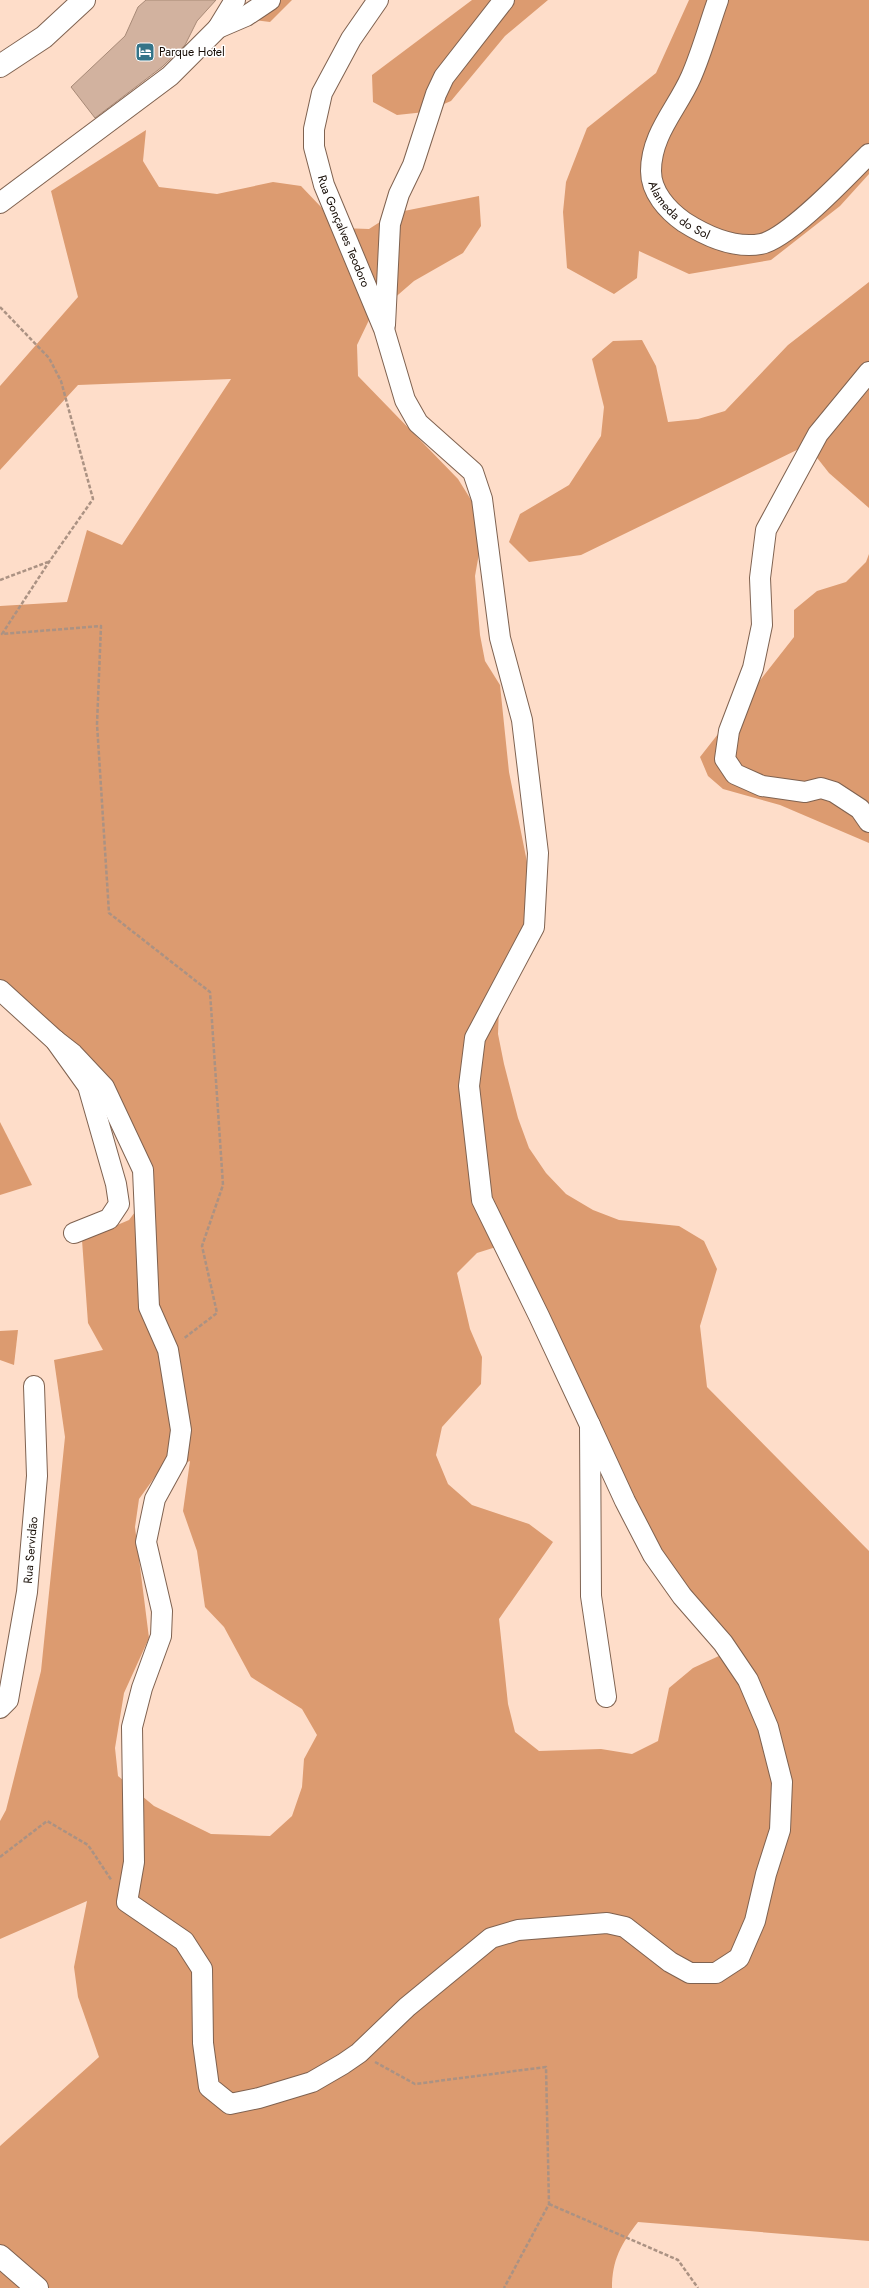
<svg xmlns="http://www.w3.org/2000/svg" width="869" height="2288" font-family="Jost,sans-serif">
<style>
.forest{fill:#dc9b70;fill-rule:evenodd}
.building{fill:#d2b29f;stroke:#a88a77}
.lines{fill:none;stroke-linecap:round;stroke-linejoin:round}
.street-casing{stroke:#7f6250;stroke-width:22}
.secondary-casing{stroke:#7f6250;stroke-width:24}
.path{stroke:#ab9283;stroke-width:2.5;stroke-dasharray:4 2;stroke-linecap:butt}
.street{stroke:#fff;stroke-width:20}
.secondary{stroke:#fff;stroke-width:22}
.labels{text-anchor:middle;stroke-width:3;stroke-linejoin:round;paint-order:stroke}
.poi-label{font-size:12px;fill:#160c05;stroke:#fff;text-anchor:start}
.street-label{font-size:12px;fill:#160c05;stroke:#fff}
</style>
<rect width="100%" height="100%" fill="#feddc9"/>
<g class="forest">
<path d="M261 0H292L270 22 253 20Z"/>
<path d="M472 0H548L505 36 451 101 425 112 397 115 373 102 372 75Z"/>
<path d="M689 0H869V174L840 206 771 260 689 274 639 251 637 278 614 294 567 268 563 212 566 182 587 128 656 73Z"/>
<path d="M146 130 143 161 159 187 217 194 273 182 301 186 341 228 369 229 394 213 479 196 481 226 463 253 414 281 369 320 357 345 358 376 458 479 473 503 480 548 475 576 480 635 485 661 500 685 509 772 541 932 499 1007 498 1034 504 1064 518 1118 529 1148 546 1173 566 1194 593 1210 619 1220 679 1226 704 1241 717 1269 700 1326 707 1387 869 1551V2241L638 2222C621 2244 612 2260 612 2288H0V2146L99 2057 78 1997 74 1967 87 1901 0 1939V1821L6 1810 41 1671 65 1437 54 1360 103 1350 88 1323 82 1240 129 1220 138 1208 139 1179 107 1104 0 997V606L67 602 87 530 122 545 231 379 78 385 0 470V386L78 297 51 191ZM496 1247 691 1616 721 1655 693 1668 669 1688 658 1741 632 1754 601 1749 539 1751 515 1732 508 1704 499 1619 553 1542 529 1524 472 1505 448 1484 436 1455 442 1427 481 1384 482 1357 470 1329 457 1273 477 1253ZM190 1461 183 1511 197 1551 205 1607 224 1627 251 1677 302 1709 317 1735 304 1759 302 1787 292 1816 270 1836 211 1834 154 1806 118 1776 115 1748 124 1693 149 1638 135 1527 139 1499 157 1474Z"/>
<path d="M869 282V508L829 473 807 445 581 555 529 562 509 542 520 514 569 485 601 436 604 407 592 359 613 341 642 340 656 366 668 422 698 419 725 411 788 345Z"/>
<path d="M869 554V843L780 805 723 789 708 776 700 757 794 637V610L817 591 846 582 866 562Z"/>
<path d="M0 1122 32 1185 0 1195Z"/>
<path d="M18 1330 14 1365 0 1360V1331Z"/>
</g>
<path class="building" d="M146 0H216L197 21 185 45 162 67 95 118 71 87 125 36 138 7Z"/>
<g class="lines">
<g class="street-casing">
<g id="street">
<path id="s1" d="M378 0 351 39 322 93 314 129V147L324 185 384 329 405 400 418 423 473 472 482 499 500 638 522 720 538 853 534 927 475 1038 469 1086 482 1200 539 1316 590 1425 591 1596 606 1697"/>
<path id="s2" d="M718 0C709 25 702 52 691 77 677 109 651 134 651 171 651 192 667 210 684 222 706 236 734 249 761 244 788 239 848 175 869 154"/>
<path d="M218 28 235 0"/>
<path d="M0 203 170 76 218 28 246 16 270 0"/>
<path d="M385 325 390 224 399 194 413 165 436 94 444 77 504 0"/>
<path d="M869 372 818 434 766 530 760 578 762 625 753 668 729 731 725 759 735 774 762 786 805 792 821 788 834 792 860 809 869 822"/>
<path d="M0 990 55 1040 88 1086 116 1184 119 1204 109 1219 74 1233"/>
<path d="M55 1040 73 1054 104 1087 143 1170 149 1307 168 1350 181 1430 177 1459 155 1499 146 1542 162 1611 161 1636 142 1688 132 1727 134 1862 127 1902 184 1941 202 1969 203 2043 209 2087 230 2104 259 2098 312 2082 343 2064 359 2053 407 2007 491 1938 518 1930 607 1923 625 1927 670 1962 690 1973H716L739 1958 755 1921 766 1874 780 1830 782 1782 768 1727 748 1680 723 1643 682 1596 653 1555 625 1501 590 1425"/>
<path id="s3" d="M0 1708 8 1700 27 1592 37 1476 34 1386"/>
</g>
</g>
<g class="secondary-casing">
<g id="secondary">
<path d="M0 66 44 37 84 0"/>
<path d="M0 2256 37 2288"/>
</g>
</g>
<g class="path">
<path d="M0 307 49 358 61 381 93 499 49 562 2 634 101 626 97 724 109 913 210 992 223 1185 202 1246 217 1313 183 1339"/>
<path d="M0 580 48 562"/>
<path d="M0 1857 47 1821 88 1845 112 1881"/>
<path d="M375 2062 415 2084 546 2067 549 2204 504 2288"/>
<path d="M549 2204 678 2260 698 2288"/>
</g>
<use href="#street" class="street"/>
<use href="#secondary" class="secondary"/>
</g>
<defs>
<g id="hotel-square" transform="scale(1)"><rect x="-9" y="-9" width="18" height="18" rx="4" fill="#347488" stroke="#fff"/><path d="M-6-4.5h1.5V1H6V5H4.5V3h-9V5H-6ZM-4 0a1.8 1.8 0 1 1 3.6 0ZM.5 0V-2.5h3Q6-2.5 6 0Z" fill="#fff"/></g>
</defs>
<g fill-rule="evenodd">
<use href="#hotel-square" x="145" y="52"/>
</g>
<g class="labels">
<g class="poi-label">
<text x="159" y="56">Parque Hotel</text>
</g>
<g class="street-label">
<text dy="4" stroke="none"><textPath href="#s2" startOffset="236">Alameda do Sol</textPath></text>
<text dy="4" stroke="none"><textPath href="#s1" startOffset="253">Rua Gonçalves Teodoro</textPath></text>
<text dy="4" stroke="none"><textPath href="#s3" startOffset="163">Rua Servidão</textPath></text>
</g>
</g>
</svg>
